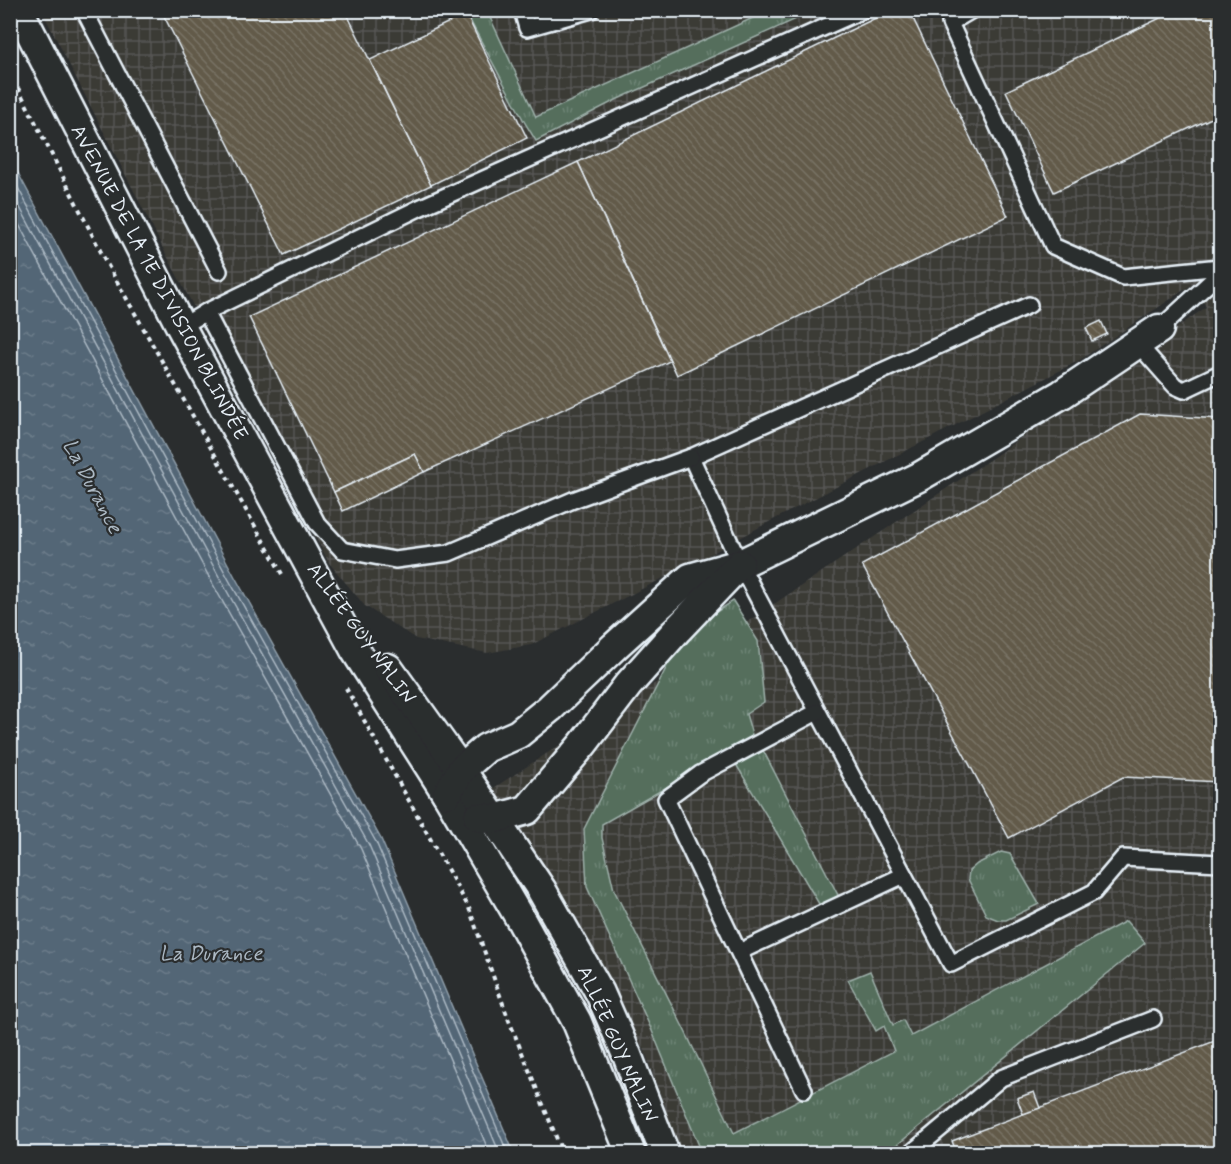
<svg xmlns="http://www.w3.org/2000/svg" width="1231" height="1164" font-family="Mynerve,sans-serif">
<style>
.industrial{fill:url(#industrial-grid)}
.grass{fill:url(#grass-tufts);stroke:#9eb0aa;stroke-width:1.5}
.water{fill:url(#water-ripples);stroke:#8f9eaa;stroke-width:1.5}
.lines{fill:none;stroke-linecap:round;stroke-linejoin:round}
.shore{stroke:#acb9c4;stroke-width:1.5}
.building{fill:url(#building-back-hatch);stroke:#e8f1f8;stroke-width:1.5}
.service-casing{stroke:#e8f1f8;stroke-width:20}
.minor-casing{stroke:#e8f1f8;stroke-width:33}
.path{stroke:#e8f1f8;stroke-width:4;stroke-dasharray:4.5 4.5;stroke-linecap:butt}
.service{stroke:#2a2d2e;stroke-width:15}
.minor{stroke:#2a2d2e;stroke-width:28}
.labels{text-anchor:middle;stroke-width:4.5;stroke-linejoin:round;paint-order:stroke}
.street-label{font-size:20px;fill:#e8f1f8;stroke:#2a2d2e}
.water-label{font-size:21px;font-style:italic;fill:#acb9c4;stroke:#2a2d2e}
</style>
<defs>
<pattern id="industrial-grid" width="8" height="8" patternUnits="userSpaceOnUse" patternTransform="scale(1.5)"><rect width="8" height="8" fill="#3b3a36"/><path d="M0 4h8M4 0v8" fill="none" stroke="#575754"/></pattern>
<pattern id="grass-tufts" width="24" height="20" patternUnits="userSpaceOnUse" patternTransform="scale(1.5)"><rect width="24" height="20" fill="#546e5c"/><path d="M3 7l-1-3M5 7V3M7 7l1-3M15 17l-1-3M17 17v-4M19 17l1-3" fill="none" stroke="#6d8374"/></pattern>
<pattern id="water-ripples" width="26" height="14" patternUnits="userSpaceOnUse" patternTransform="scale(1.5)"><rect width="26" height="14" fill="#536676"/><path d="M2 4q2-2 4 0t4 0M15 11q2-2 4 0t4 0" fill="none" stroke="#6c7c8a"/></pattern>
<pattern id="building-back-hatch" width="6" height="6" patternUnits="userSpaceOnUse" patternTransform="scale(1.5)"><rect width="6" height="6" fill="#625a4a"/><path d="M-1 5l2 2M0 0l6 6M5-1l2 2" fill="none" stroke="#787265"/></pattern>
</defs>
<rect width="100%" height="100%" fill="#2a2d2e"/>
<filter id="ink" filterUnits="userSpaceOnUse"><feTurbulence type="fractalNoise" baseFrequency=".0167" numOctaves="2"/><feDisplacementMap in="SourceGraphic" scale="12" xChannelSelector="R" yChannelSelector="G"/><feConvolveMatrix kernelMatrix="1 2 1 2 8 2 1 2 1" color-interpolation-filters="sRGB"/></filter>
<g filter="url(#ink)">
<path class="industrial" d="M42 11H1220V1153H681L644 1049 489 791 680 667 995 456 1206 307 1193 284 1080 360 767 523 713 553 531 645 487 653 416 639 365 606 329 563 168 258Z"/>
<g class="grass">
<path d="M465 11H487L536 117 768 11H814L618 99 536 141 525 123Z"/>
<path d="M733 601 758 641 764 702 746 714 753 738 602 824V838L614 890 684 1029 734 1133 894 1051 884 1026 876 1031 848 980 870 971 893 1025 903 1020 911 1036 1126 921 1145 943 887 1153H702L652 1031 587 887 584 829 684 633Z"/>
<path d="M760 749 764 752 840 899 822 909 737 766 741 758Z"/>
<path d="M1001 852 1010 854 1039 904 1006 920H998L986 915 968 879 969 871 977 864Z"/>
</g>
<path class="water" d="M11 160 235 577 381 839 514 1153H11Z"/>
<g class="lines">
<g class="shore">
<path d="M10 173 229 580 376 842 508 1154"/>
<path d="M10 189 223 584 369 845 500 1154"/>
<path d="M10 208 215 588 361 849 490 1154"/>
</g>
</g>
<g class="building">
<path d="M161 10H345L431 185 284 255Z"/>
<path d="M892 10H909L1008 216 677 375 578 162Z"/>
<path d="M1177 10H1220V114L1054 192 1006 91Z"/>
<path d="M466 14 527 138 431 185 370 60Z"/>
<path d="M578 162 670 361 424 472 415 454 334 492 249 317Z"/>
<path d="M1101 321 1107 334 1092 341 1086 328Z"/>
<path d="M1140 414 1220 419V782L1123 777 1009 838 862 565Z"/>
<path d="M415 454 424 472 343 511 334 492Z"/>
<path d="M1220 1039V1154H957L952 1141Z"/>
<path d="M1034 1092 1040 1108 1023 1114 1017 1098Z"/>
</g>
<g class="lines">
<g class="service-casing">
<g id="service">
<path d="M84 10 219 271"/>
<path d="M522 10 527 28 591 10"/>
<path d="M972 10 950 23 1053 246 1123 277 1220 267"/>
<path d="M1029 305 691 457 740 564 951 964 1094 892 1123 858 1220 863"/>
<path d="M206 312 317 523 342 550 395 560 449 553 573 500 691 457"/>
<path d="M181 327 206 312 419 208 863 10"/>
<path d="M1159 329 1220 273"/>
<path d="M1137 343 1175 386 1184 390 1220 373"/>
<path d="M739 952 904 875"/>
<path d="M804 1090 666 799 700 774 817 712"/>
<path d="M910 1154 1001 1078 1153 1019"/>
</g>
</g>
<g class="minor-casing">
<g id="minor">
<path d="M19 10 181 327 355 650 447 794 522 922 577 1022 631 1154"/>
<path d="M388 668 461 770 541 889 600 993 627 1055 665 1154"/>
<path d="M447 794 461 770 486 748 518 734 550 708 615 646 690 578 740 564 919 477 1062 394 1159 329"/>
<path d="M478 817 494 819 527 810 583 744 628 685 678 629 740 564"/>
</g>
</g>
<g class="path">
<path d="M10 72 106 262 282 574"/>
<path d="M346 688 469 908 508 1018 563 1154"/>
</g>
<use href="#service" class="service"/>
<use href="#minor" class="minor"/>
</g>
</g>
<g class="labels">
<g class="street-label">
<text transform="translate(160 282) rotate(62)" y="7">AVENUE DE LA 1E DIVISION BLINDÉE</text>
<text transform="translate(362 633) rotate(54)" y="7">ALLÉE GUY NALIN</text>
<text transform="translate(618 1044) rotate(66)" y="7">ALLÉE GUY NALIN</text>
</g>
<g class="water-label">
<text transform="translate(93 486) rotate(62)" y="7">La Durance</text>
<text x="211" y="960">La Durance</text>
</g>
</g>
<rect width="1231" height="1164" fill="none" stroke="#2a2d2e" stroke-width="36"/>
<rect x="18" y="18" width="1195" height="1128" fill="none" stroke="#e8f1f8" stroke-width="2" filter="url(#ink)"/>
</svg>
